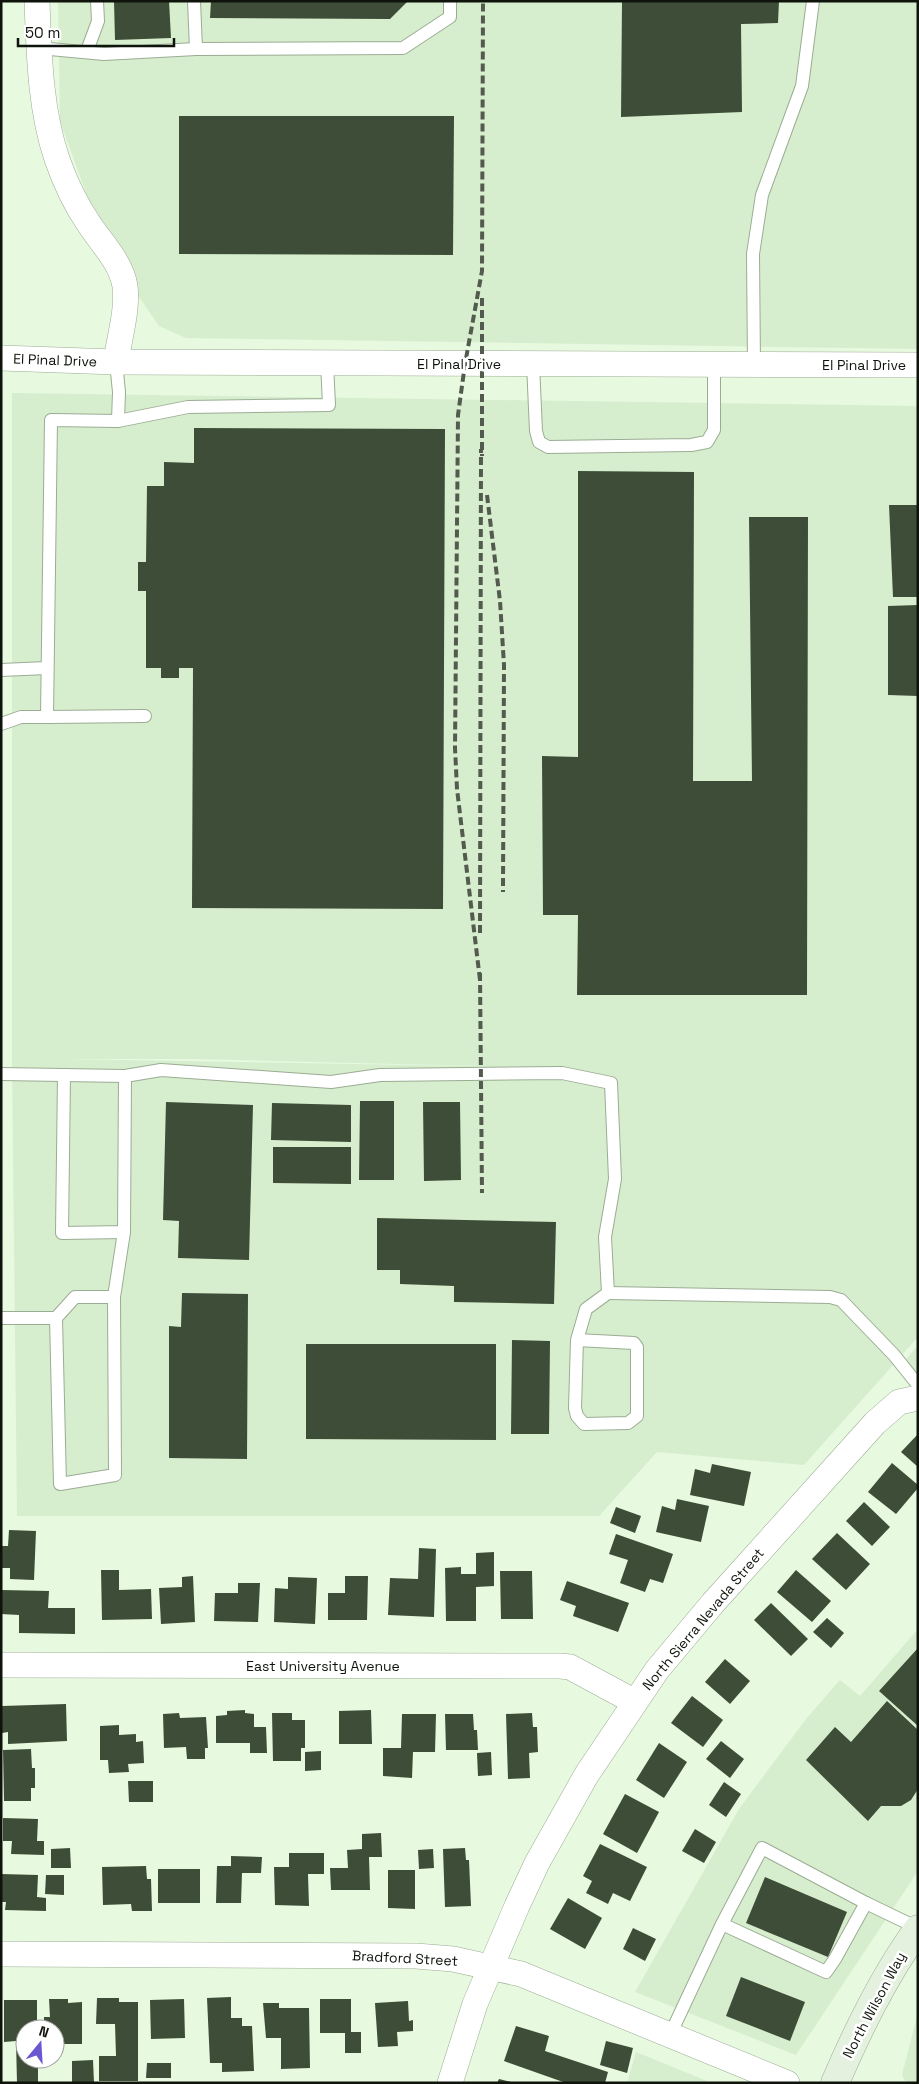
<svg xmlns="http://www.w3.org/2000/svg" width="919" height="2084" font-family="'Space Grotesk',sans-serif">
<style>
.built{fill:#d7eece;fill-rule:evenodd}
.building{fill:#3e4d37}
.lines{fill:none;stroke-linecap:round;stroke-linejoin:round}
.service-casing{stroke:#9bac94;stroke-width:14}
.minor-casing{stroke:#9bac94;stroke-width:26}
.secondary-casing{stroke:#9bac94;stroke-width:29}
.service{stroke:#fff;stroke-width:12}
.minor{stroke:#fff;stroke-width:25}
.secondary{stroke:#e4f1df;stroke-width:28}
.rail{stroke:#525b4d;stroke-width:4;stroke-dasharray:8 4;stroke-linecap:butt}
.labels{text-anchor:middle;stroke-width:5;stroke-linejoin:round;paint-order:stroke}
.street-label{font-size:14px;fill:#0e140b;stroke:#fff}
</style>
<rect width="100%" height="100%" fill="#e7f9df"/>
<g class="built">
<path d="M58 1H918V349L186 338 159 326 106 249 60 121Z"/>
<path d="M12 393 918 406V1337L804 1465 657 1452 599 1516H17L12 1059ZM63 1059H191L525 1067Z"/>
<path d="M918 1345V1372L902 1364Z"/>
<path d="M918 1629V1871L796 2055 635 1992 739 1809 806 1719 840 1680 860 1696Z"/>
<path d="M918 2012V2083H906L902 2075Z"/>
<path d="M636 2052 712 2083H627Z"/>
</g>
<g class="building">
<path d="M114 1H169L171 38 115 40Z"/>
<path d="M211 1H408L390 19 210 18Z"/>
<path d="M622 1H779L778 23 741 24 742 112 621 117Z"/>
<path d="M179 116H454L453 255 179 254Z"/>
<path d="M194 428 445 429 443 909 192 908 193 668H179V678H161V668H146V591H138V562H146L147 486H164V462L194 463Z"/>
<path d="M578 471 694 472 693 781H752L749 517H808L807 995H577L578 915H543L542 756 578 757Z"/>
<path d="M889 505H918V597H893Z"/>
<path d="M918 605V696L888 695V606Z"/>
<path d="M360 1101H394V1180H359Z"/>
<path d="M166 1102 253 1105 249 1260 178 1258 179 1221 163 1220Z"/>
<path d="M423 1102H460L461 1180 424 1181Z"/>
<path d="M272 1103 351 1105V1142L271 1140Z"/>
<path d="M273 1147H351V1184L273 1183Z"/>
<path d="M377 1218 556 1222 554 1304 454 1302V1286L400 1284V1270H377Z"/>
<path d="M182 1293 248 1294 247 1459 169 1458V1326L181 1327Z"/>
<path d="M512 1340 550 1341 549 1434H511Z"/>
<path d="M306 1344H496V1440L306 1439Z"/>
<path d="M918 1434V1467L901 1452Z"/>
<path d="M892 1463 918 1485V1488L896 1514 868 1492Z"/>
<path d="M712 1464 751 1472 744 1506 690 1495 695 1469 710 1473Z"/>
<path d="M677 1499 709 1506 701 1542 656 1532 662 1506 675 1510Z"/>
<path d="M864 1502 890 1527 872 1546 846 1521Z"/>
<path d="M616 1507 641 1516 635 1533 610 1523Z"/>
<path d="M9 1530 36 1531 34 1580 10 1579V1568H1L2 1546H8Z"/>
<path d="M837 1533 870 1564 846 1590 812 1559Z"/>
<path d="M616 1534 673 1554 663 1583 650 1579 645 1592 620 1583 628 1560 609 1554Z"/>
<path d="M419 1548 436 1549 434 1617 388 1615 390 1578 418 1579Z"/>
<path d="M494 1552V1586L476 1587V1621H446L445 1568 461 1567V1574H476V1553Z"/>
<path d="M101 1570H119V1590L151 1589 152 1619 102 1620Z"/>
<path d="M796 1570 831 1601 812 1622 777 1592Z"/>
<path d="M500 1571H532L533 1619H501Z"/>
<path d="M193 1576 195 1622 161 1624 159 1588 182 1587V1577Z"/>
<path d="M345 1576H368L367 1620H328V1593H345Z"/>
<path d="M288 1577 317 1578 315 1624 274 1622 275 1588 288 1589Z"/>
<path d="M567 1581 629 1603 618 1632 573 1616 576 1606 560 1600Z"/>
<path d="M238 1583H260L258 1622 214 1621 215 1593H238Z"/>
<path d="M1 1590 49 1591 48 1608H75V1634L19 1633V1615L1 1614Z"/>
<path d="M771 1603 808 1639 791 1656 754 1620Z"/>
<path d="M827 1618 844 1633 831 1648 813 1632Z"/>
<path d="M918 1648 917 1688 918 1726 879 1691Z"/>
<path d="M725 1659 750 1681 730 1704 705 1682Z"/>
<path d="M692 1696 723 1720 703 1747 671 1723Z"/>
<path d="M887 1701 918 1730V1789L911 1800 901 1806H881L868 1821 806 1760 835 1727 851 1742Z"/>
<path d="M66 1704 67 1741 8 1744V1732L2 1733V1706Z"/>
<path d="M245 1710V1713L254 1714V1727H266L267 1753H250V1743H216V1716L227 1715V1711Z"/>
<path d="M371 1710 372 1744H339V1711Z"/>
<path d="M179 1713 180 1718 206 1717 208 1748H205V1759H187L186 1747 164 1748 163 1714Z"/>
<path d="M272 1713H292V1720H305V1748H301V1761H273Z"/>
<path d="M532 1713 533 1727H537L538 1752 529 1753 530 1778 508 1779 506 1714Z"/>
<path d="M402 1714H436L435 1752H413L412 1778 383 1776V1748H401Z"/>
<path d="M445 1714H473L474 1730H477L478 1750H446Z"/>
<path d="M119 1725V1735L136 1734V1742L143 1741 144 1763 128 1764 129 1772 109 1773 108 1760H100V1726Z"/>
<path d="M721 1741 744 1759 730 1778 706 1759Z"/>
<path d="M659 1743 687 1762 664 1798 636 1780Z"/>
<path d="M31 1749 32 1768H35V1788H31V1801H4L3 1750Z"/>
<path d="M321 1751V1770L305 1771V1752Z"/>
<path d="M491 1752 492 1775 478 1776 477 1753Z"/>
<path d="M128 1781H153V1802H129Z"/>
<path d="M724 1782 741 1794 726 1817 709 1805Z"/>
<path d="M625 1794 659 1812 637 1853 603 1834Z"/>
<path d="M3 1818 38 1819 37 1841H44V1855L11 1854 12 1841H3Z"/>
<path d="M695 1829 716 1842 704 1863 682 1851Z"/>
<path d="M381 1833 382 1857H369L370 1890H331L330 1868H348L347 1850 362 1849V1834Z"/>
<path d="M600 1844 647 1867 630 1901 613 1893 608 1904 586 1893 592 1881 583 1876Z"/>
<path d="M70 1848 71 1868H51V1849Z"/>
<path d="M465 1848 466 1860H469L471 1906 445 1907 443 1849Z"/>
<path d="M433 1849 434 1868 419 1869 418 1850Z"/>
<path d="M289 1853H324V1874H308L309 1906 275 1905 274 1867H289Z"/>
<path d="M231 1856 262 1857 261 1873H242L241 1903H216L217 1866H231Z"/>
<path d="M146 1866 147 1879H151L152 1911H132L131 1904 103 1905 102 1867Z"/>
<rect x="158" y="1869" width="42" height="34"/>
<path d="M388 1870H415V1909L388 1908Z"/>
<path d="M1 1874 38 1875 37 1897 46 1898V1911L5 1910 6 1902H1Z"/>
<path d="M46 1875H64V1895L45 1894Z"/>
<path d="M765 1877 847 1912 828 1957 746 1923Z"/>
<path d="M568 1898 602 1918 585 1949 550 1929Z"/>
<path d="M633 1928 656 1939 645 1961 623 1949Z"/>
<path d="M741 1977 805 2002 790 2041 726 2016Z"/>
<path d="M231 1997V2018H242V2026H252L254 2071 222 2072V2063H210L207 1998Z"/>
<path d="M97 1998H119V2002H138V2081H99V2056H116L115 2024H96Z"/>
<path d="M49 1999H68V2003L82 2002V2044H63V2053L55 2052V2029H44V2017H50Z"/>
<path d="M184 1999 185 2038 151 2039 150 2000Z"/>
<path d="M320 1999H351V2032H361V2053H345V2033H320Z"/>
<path d="M4 2000H37V2029H25V2040L20 2041H25V2059H38V2083H17L16 2041 4 2042Z"/>
<path d="M408 2001 409 2021 413 2020V2031L397 2032 398 2046 378 2047 375 2003Z"/>
<path d="M263 2003H279V2008H309L310 2068 281 2069V2038H266Z"/>
<path d="M516 2026 549 2036 545 2051 608 2072 605 2083H566L504 2061Z"/>
<path d="M606 2041 633 2048 627 2073 600 2065Z"/>
<path d="M93 2060 94 2083H72V2061Z"/>
<path d="M147 2063H171V2078H146Z"/>
<path d="M499 2079 511 2082V2083H497Z"/>
</g>
<g class="lines">
<g class="service-casing">
<g id="service">
<path d="M194 1 196 49"/>
<path d="M39 48 104 54 196 49 403 48 450 17V1"/>
<path d="M87 51 98 21 97 1"/>
<path d="M116 362 119 392 118 421 51 420 47 717 145 716"/>
<path d="M533 364 536 431 539 442 548 447 691 445 707 442 714 430V365"/>
<path d="M754 365 753 254 762 195 802 86 813 1"/>
<path d="M118 421 188 407 329 405 327 363"/>
<path d="M1 670 47 668"/>
<path d="M1 724 21 717H47"/>
<path d="M1 1074 125 1076 161 1070 331 1082 380 1075 562 1073 611 1083 615 1179 605 1237 608 1293 586 1309 577 1340 575 1408 577 1416 584 1424 628 1423 637 1416V1347L634 1343 577 1340"/>
<path d="M64 1075 62 1233 124 1232 125 1076"/>
<path d="M608 1293 830 1297 841 1300 894 1355 918 1385"/>
<path d="M114 1297 124 1232"/>
<path d="M1 1318H56L75 1297H114L115 1475 60 1484 56 1318"/>
<path d="M866 1903 918 1928"/>
<path d="M670 2035 722 1924 826 1972 835 1959 866 1903 762 1848 722 1924"/>
</g>
</g>
<g class="minor-casing">
<g id="minor">
<path d="M37 1C39 54 40 109 57 159 65 182 76 205 89 224 102 244 121 262 125 286 128 311 119 338 116 362"/>
<path d="M1 358 116 362 918 365"/>
<path d="M1 1665 560 1666 570 1667 635 1702"/>
<path d="M1 1954 416 1956 453 1959 521 1974 787 2083"/>
<path d="M450 2083 475 2004 517 1906 537 1863 587 1774 657 1670 713 1603 875 1423 899 1402 918 1398"/>
</g>
</g>
<g class="secondary-casing">
<path id="secondary" d="M835 2083C858 2029 884 1976 918 1929"/>
</g>
<use href="#service" class="service"/>
<use href="#minor" class="minor"/>
<use href="#secondary" class="secondary"/>
<g class="rail">
<path d="M482 298V456"/>
<path d="M487 495 500 601 504 665 503 892"/>
<path d="M480 933 481 449"/>
<path d="M480 973 482 1193"/>
<path d="M480 980 457 789 455 748 458 415 465 364 482 271 483 1"/>
</g>
</g>
<g class="labels">
<g class="street-label">
<text transform="translate(55 360) rotate(2)" y="5">El Pinal Drive</text>
<text x="459" y="369">El Pinal Drive</text>
<text x="864" y="370">El Pinal Drive</text>
<text transform="translate(703 1619) rotate(-50)" y="5">North Sierra Nevada Street</text>
<text x="323" y="1671">East University Avenue</text>
<text transform="translate(405 1958) rotate(3)" y="5">Bradford Street</text>
<text transform="translate(874 2005) rotate(-62)" y="5">North Wilson Way</text>
</g>
</g>
<rect width="919" height="2084" fill="none" stroke="#0e140b" stroke-width="5"/>
<g transform="translate(40 2044) rotate(18)"><circle r="24" fill="#ffffff" stroke="#9fa19d"/>
<path d="M0-4L9 19L0 12L-9 19Z" fill="#6b57d1"/>
<text y="-8" font-size="14" font-weight="bold" text-anchor="middle" fill="#0e140b">N</text>
</g>
<path d="M18 38v8h156v-8" fill="none" stroke="#0e140b" stroke-width="2.5"/>
<text x="25" y="38" font-size="15" fill="#0e140b" stroke="#ffffff" stroke-width="4" paint-order="stroke">50 m</text>
</svg>
